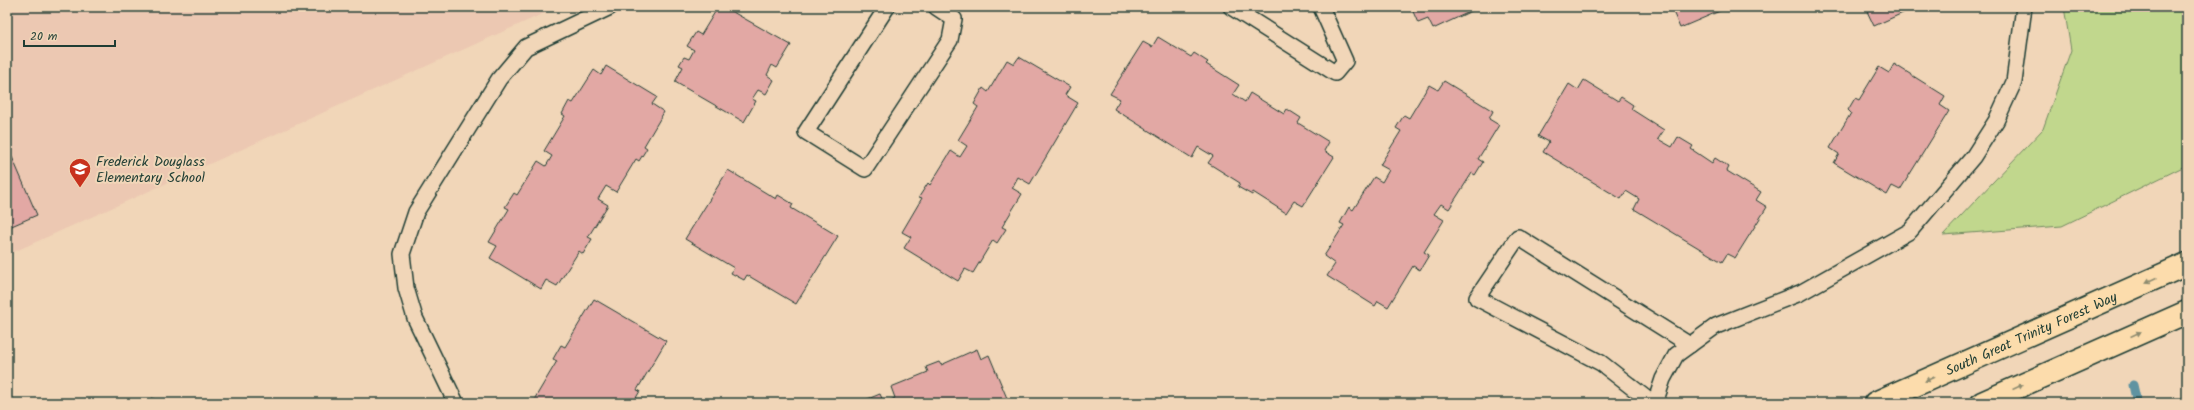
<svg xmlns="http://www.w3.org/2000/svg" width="2194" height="410" font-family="Kalam,sans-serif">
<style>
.built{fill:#ecc8b2}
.green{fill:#c1d78d;stroke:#708a60}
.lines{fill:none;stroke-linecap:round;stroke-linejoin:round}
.stream{stroke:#5e93a1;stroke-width:9}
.building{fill:#e2a8a4;stroke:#1f3d34}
.lane-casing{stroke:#1f3d34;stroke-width:18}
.primary-casing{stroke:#1f3d34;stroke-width:25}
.lane{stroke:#f1d6b8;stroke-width:15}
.primary{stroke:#fcdcac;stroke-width:22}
.oneway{fill:#8e8c70}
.labels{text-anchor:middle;stroke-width:4;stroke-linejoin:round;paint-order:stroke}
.poi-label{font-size:14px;fill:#1f3d34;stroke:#f1d6b8;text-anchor:start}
.street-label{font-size:14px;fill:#1f3d34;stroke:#f1d6b8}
</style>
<rect width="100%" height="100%" fill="#f1d6b8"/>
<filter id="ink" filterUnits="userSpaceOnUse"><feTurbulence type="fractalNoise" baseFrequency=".025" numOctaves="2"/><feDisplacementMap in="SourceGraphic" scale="8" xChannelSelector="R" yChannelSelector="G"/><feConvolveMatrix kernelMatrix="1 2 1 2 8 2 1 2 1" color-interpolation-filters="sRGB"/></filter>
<g filter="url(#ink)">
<path class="built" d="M7 7H558L7 255Z"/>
<path class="green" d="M2064 7H2187V165L2062 226 1943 235 2043 129 2071 50Z"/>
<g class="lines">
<path class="stream" d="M2133 385 2137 403"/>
</g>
<g class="building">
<path d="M718 7H724L791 45 777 68 772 65 767 75 774 80 766 94 758 90 752 99 756 101 744 122 675 82 683 67 679 65 684 57 689 59 694 50 687 46 696 32 701 35Z"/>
<path d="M1411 7H1480L1433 29 1428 19 1418 23Z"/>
<path d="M1671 7H1729L1680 28Z"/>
<path d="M1865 7H1916L1874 26Z"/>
<path d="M1158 37 1191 57 1194 53 1208 62 1206 64 1239 85 1233 94 1245 102 1250 93 1284 114 1287 109 1301 118 1298 123 1329 142 1324 151 1334 157 1303 206 1294 201 1286 213 1253 192 1252 195 1238 187 1240 183 1208 163 1213 156 1198 147 1192 158 1114 109 1120 99 1110 94 1143 42 1152 47Z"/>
<path d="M1019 57 1070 87 1065 95 1078 103 1030 184 1018 177 1012 188 1022 194 1002 227 1006 229 997 243 993 240 973 273 965 269 958 281 904 248 911 237 902 232 922 198 919 197 928 183 930 185 951 151 960 157 967 146 958 140 978 107 974 104 983 88 988 92 1007 60 1014 64Z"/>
<path d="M1894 64 1945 96 1940 105 1949 111 1900 190 1892 186 1887 195 1834 163 1839 154 1830 148 1851 113 1848 110 1855 98 1859 100 1879 67 1889 73Z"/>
<path d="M606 66 657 97 652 104 664 112 644 146 647 148 639 161 636 159 616 192 606 186 598 199 608 205 588 237 592 239 583 254 579 251 557 286 546 280 541 289 490 258 497 246 489 242 509 209 505 207 514 193 517 195 538 161 546 166 552 156 544 151 565 116 562 114 569 101 573 103 594 70 601 75Z"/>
<path d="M1584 80 1618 101 1621 97 1633 105 1631 109 1664 130 1658 139 1672 147 1678 137 1693 146 1691 149 1712 163 1715 158 1729 167 1727 171 1761 192 1756 200 1767 207 1735 258 1727 254 1722 262 1634 209 1639 199 1626 191 1621 199 1543 152 1549 142 1538 136 1569 84 1578 90Z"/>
<path d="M1444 81 1493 111 1489 119 1499 125 1478 159 1483 162 1475 175 1472 173 1449 209 1441 204 1434 214 1444 220 1424 252 1429 255 1420 270 1413 266 1388 307 1378 301 1375 306 1327 276 1335 264 1324 256 1344 225 1340 223 1349 207 1353 210 1374 177 1382 182 1389 170 1380 165 1401 131 1396 128 1404 115 1409 118 1429 85 1438 90Z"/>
<path d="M12 157 37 215 7 228V158Z"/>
<path d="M728 170 776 199 778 195 793 204 791 208 838 236 796 304 747 275 744 280 731 273 734 268 685 239Z"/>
<path d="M594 299 666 341 637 390 640 391 633 403H532L557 361 553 359 561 345 565 347Z"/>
<path d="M977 349 981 359 989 355 1009 403H858L880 394 884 403 895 398 891 387 928 372 926 367 939 362 941 365Z"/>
<path d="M153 398 155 403H142Z"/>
</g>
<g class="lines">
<g class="lane-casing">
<g id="lane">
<path d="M887 7 806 132 865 169 950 40 954 19 936 7"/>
<path d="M1231 7 1335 73 1345 61 1321 7"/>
<path d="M456 403 415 318 406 288 402 254 416 212 499 79 526 47 610 7"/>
<path d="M1652 403 1601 363 1477 298 1518 237 1690 345"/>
<path d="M1655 403 1663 379 1676 355 1716 326 1800 293 1910 231 1973 157 1996 121 2014 82 2024 7"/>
</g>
</g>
<g class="primary-casing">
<g id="primary">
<path id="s1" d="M1875 403 2187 264"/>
<path d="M1982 403 2187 312"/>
</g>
</g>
<use href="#lane" class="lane"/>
<use href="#primary" class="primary"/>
</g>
<defs><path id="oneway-solid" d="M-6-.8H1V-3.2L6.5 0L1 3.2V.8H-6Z"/></defs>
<g class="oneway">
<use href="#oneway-solid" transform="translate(2151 280) rotate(156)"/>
<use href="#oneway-solid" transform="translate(2136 334) rotate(-24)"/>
<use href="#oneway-solid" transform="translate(1930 379) rotate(156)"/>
<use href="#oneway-solid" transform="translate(2018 387) rotate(-24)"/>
</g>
</g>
<defs>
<g id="school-pin" transform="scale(1.15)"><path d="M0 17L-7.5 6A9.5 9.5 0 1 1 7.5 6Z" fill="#c8321e" stroke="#f1d6b8"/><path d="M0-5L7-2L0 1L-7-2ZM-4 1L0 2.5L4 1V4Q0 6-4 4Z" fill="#fff"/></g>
</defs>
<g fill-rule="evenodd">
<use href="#school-pin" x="80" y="169"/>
</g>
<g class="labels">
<g class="poi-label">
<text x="96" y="166">Frederick Douglass<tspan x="96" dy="16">Elementary School</tspan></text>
</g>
<g class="street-label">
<text dy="5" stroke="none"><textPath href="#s1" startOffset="171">South Great Trinity Forest Way</textPath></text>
</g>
</g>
<rect width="2194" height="410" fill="none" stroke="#f1d6b8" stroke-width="24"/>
<rect x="12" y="12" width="2170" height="386" fill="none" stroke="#1f3d34" stroke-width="1.5" filter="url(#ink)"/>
<path d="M24 40v6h91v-6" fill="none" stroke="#1f3d34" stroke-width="2"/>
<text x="30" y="40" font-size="12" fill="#1f3d34" stroke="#f1d6b8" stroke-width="3" paint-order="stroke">20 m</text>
</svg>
